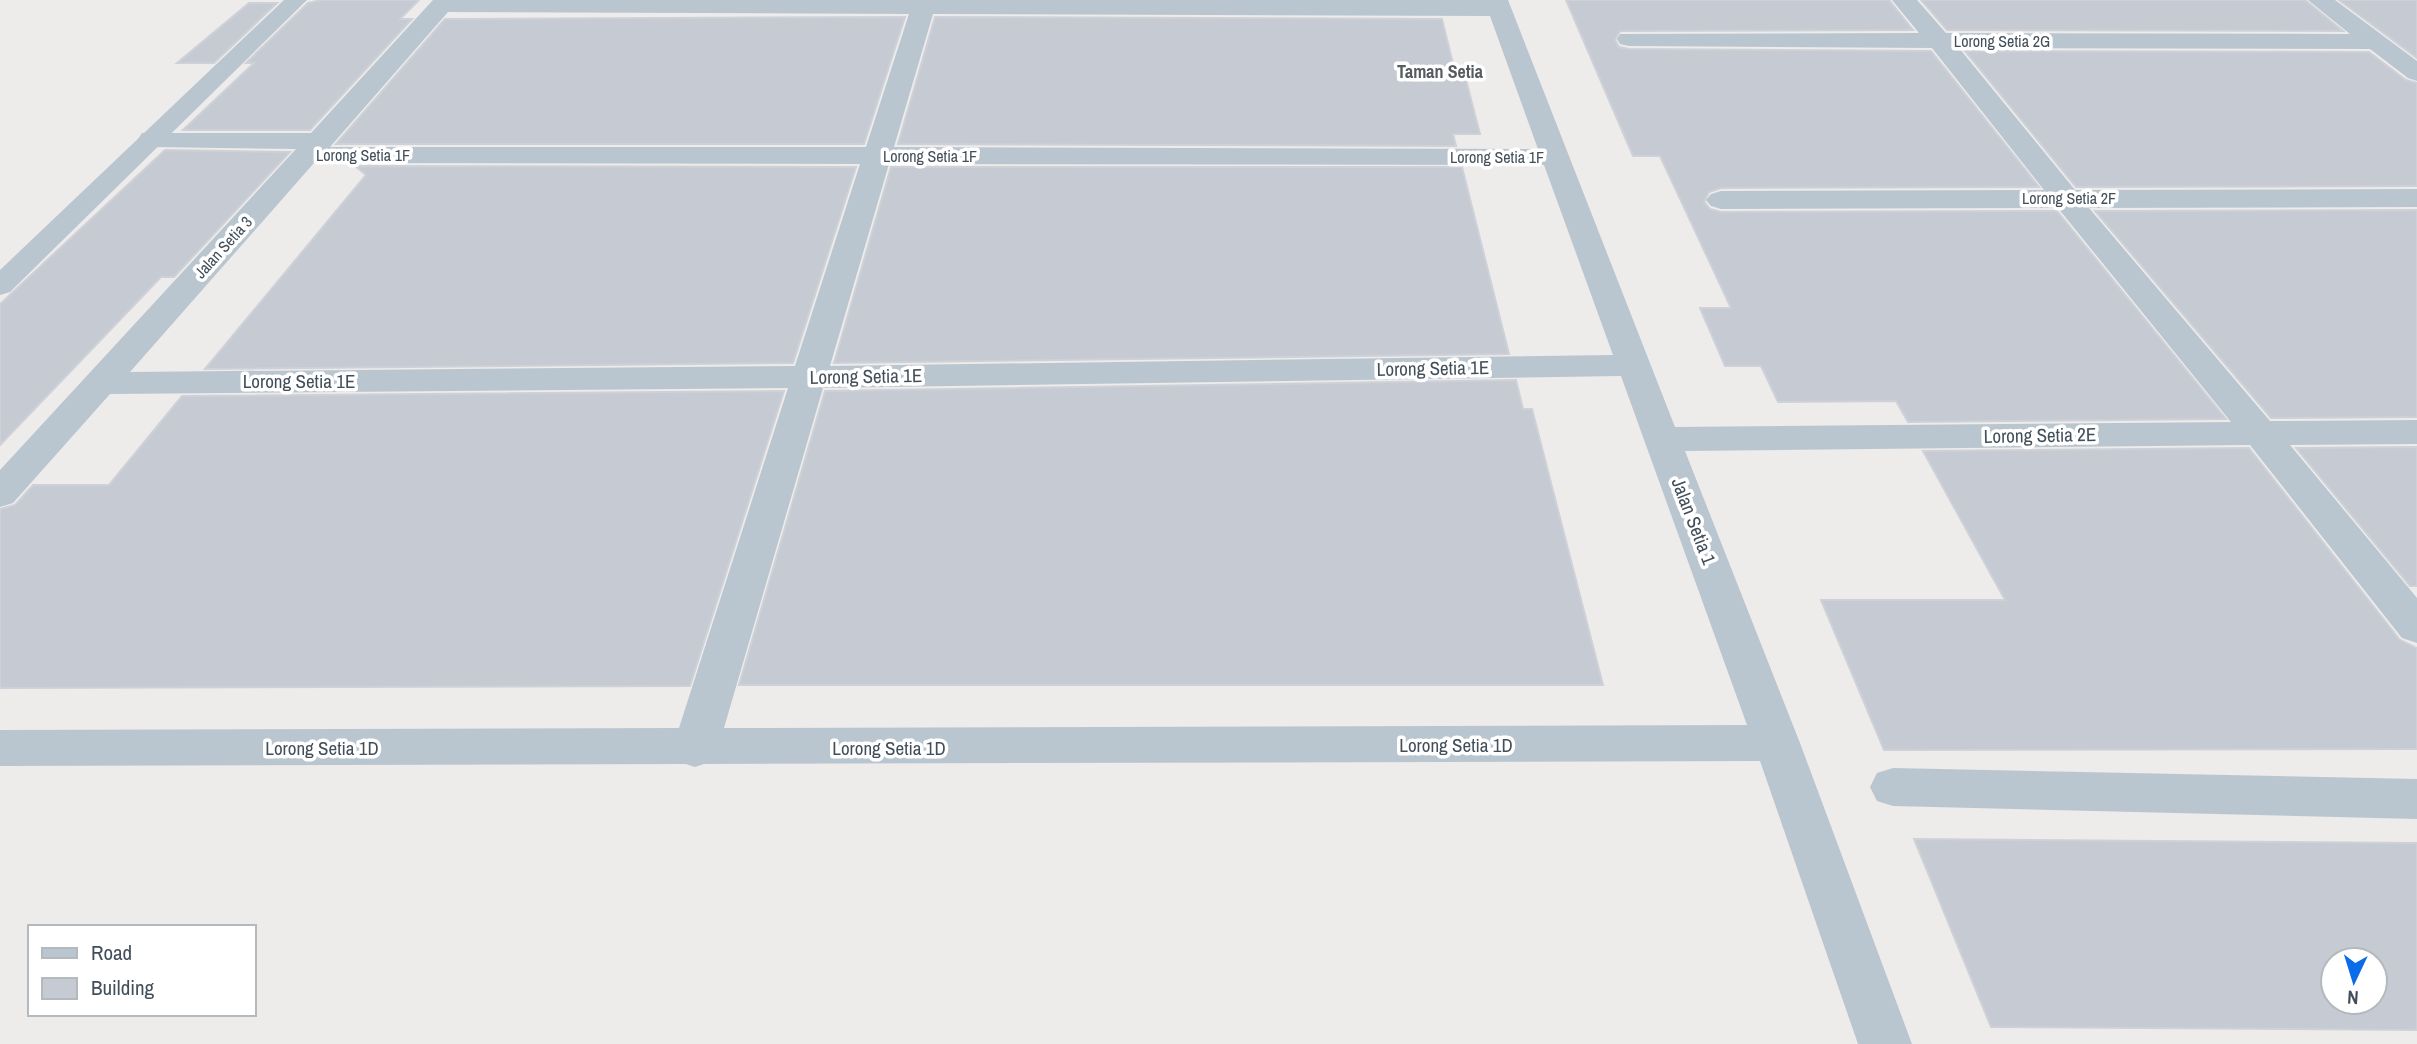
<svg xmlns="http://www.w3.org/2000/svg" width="2417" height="1044" font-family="'Archivo Narrow',sans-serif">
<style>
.building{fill:#c6cad2;stroke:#ced1d8;stroke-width:2;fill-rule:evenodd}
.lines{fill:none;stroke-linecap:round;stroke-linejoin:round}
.lane{fill:#bac6cf;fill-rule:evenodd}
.street{fill:#bac6cf;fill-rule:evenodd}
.labels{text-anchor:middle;stroke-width:7;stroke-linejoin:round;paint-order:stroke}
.far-street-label{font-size:16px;fill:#424f5a;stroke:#fff}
.far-neighbourhood-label{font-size:18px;font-weight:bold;fill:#575c61;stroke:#fff}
.street-label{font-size:19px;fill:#424f5a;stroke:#fff}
</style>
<rect width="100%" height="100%" fill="#eeebeb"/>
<g class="building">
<path d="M322 0H419L400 19H412L310 130H183L254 63H246L308 3Z"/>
<path d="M1566 0H1889L1913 30 1620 31 1615 40 1619 47 1629 49 1931 51 2039 187 1721 188 1709 192 1704 202 1710 209 1721 212 2057 211 2226 419 1908 422 1896 401 1778 402 1761 366H1725L1700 308H1731L1660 156H1633Z"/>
<path d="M1921 0H2305L2343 31 1947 30Z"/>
<path d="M2339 0H2417V58Z"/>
<path d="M249 3H277L214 63H177Z"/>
<path d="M905 17 864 144H336L445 19Z"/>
<path d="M935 17 1442 19 1456 76H1465L1480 134H1453L1456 146 898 144Z"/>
<path d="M1965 51 2369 52 2406 80 2417 83V186L2076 187Z"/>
<path d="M165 150 290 152 174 277H161L0 445V304Z"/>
<path d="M355 166 856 167 793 363 205 369 366 175Z"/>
<path d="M891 167H1462L1509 354 834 363Z"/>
<path d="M2417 210V417L2271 418 2095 211Z"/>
<path d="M1516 380 1523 409H1532L1603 685H739L825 391Z"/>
<path d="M784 391 690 686 0 688V509L15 505 33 485H109L182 396Z"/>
<path d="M2417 447V586H2410L2296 448Z"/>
<path d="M2249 448 2400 640 2417 648V749L1884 750 1821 600H2005L1923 451Z"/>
<path d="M1914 839 2417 843V1030L1991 1027ZM2333 960H2375V1002H2333Z"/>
</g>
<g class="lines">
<path class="lane" d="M284 0H307L10 292 0 295V270Z"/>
<g class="street">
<path d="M433 0H1508L1675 427 2231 422 2058 208 1721 209 1711 206 1706 200 1711 194 1721 191 2044 190 1932 48 1629 46 1620 44 1617 39 1620 34 1919 33 1892 0H1917L1946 33 2350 34 2308 0H2335L2417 61V81L2408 78 2370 49 1959 48 2075 190 2417 189V207L2089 208 2270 421 2417 420V444L2290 445 2417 598V643L2402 638 2250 445 1685 451 1800 743 1912 1044H1858L1760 761 704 764 695 767 686 764 0 766V730L679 728 788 388 110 394 13 503 0 507V470L296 149 152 147 142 145 138 139 142 133H311ZM448 12 909 14 866 147H330ZM933 14 1490 16 1538 149 894 147ZM314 163 860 164 795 366 130 372ZM889 164 1544 165 1613 355 830 366ZM1621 376 1747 725 724 728 823 388Z"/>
<path d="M1893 768 2417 779V819L1893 806 1877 801 1870 787 1877 773Z"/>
</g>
</g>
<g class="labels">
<g class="far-street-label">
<text x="2002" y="47">Lorong Setia 2G</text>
<text x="363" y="161">Lorong Setia 1F</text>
<text x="930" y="162">Lorong Setia 1F</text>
<text x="1497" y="163">Lorong Setia 1F</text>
<text x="2069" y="204">Lorong Setia 2F</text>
<text transform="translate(223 247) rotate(-48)" y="6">Jalan Setia 3</text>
</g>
<g class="far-neighbourhood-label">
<text x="1440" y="78">Taman Setia</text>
</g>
<g class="street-label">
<text transform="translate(1433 368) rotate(-1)" y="7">Lorong Setia 1E</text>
<text transform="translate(866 376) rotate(-1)" y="7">Lorong Setia 1E</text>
<text x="299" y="388">Lorong Setia 1E</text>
<text transform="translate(2040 435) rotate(-1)" y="7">Lorong Setia 2E</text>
<text transform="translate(1694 521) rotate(69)" y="7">Jalan Setia 1</text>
<text x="1456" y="752">Lorong Setia 1D</text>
<text x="322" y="755">Lorong Setia 1D</text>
<text x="889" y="755">Lorong Setia 1D</text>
</g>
</g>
<rect x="28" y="925" width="228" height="91" fill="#ffffff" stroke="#b3b9bd" stroke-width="2"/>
<rect x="42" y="948" width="35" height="10" fill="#bac6cf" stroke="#b3b9bd" stroke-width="2"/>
<text x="91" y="960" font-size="21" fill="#424f5a">Road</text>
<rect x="42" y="978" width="35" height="21" fill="#c6cad2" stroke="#b3b9bd" stroke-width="2"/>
<text x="91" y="995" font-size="21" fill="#424f5a">Building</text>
<g transform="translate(2354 981) rotate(184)"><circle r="33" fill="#ffffff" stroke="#b3b9bd" stroke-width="2"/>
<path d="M0-5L12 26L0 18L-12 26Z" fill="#0b6ce8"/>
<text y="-10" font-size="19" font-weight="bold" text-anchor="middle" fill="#424f5a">N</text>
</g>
</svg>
